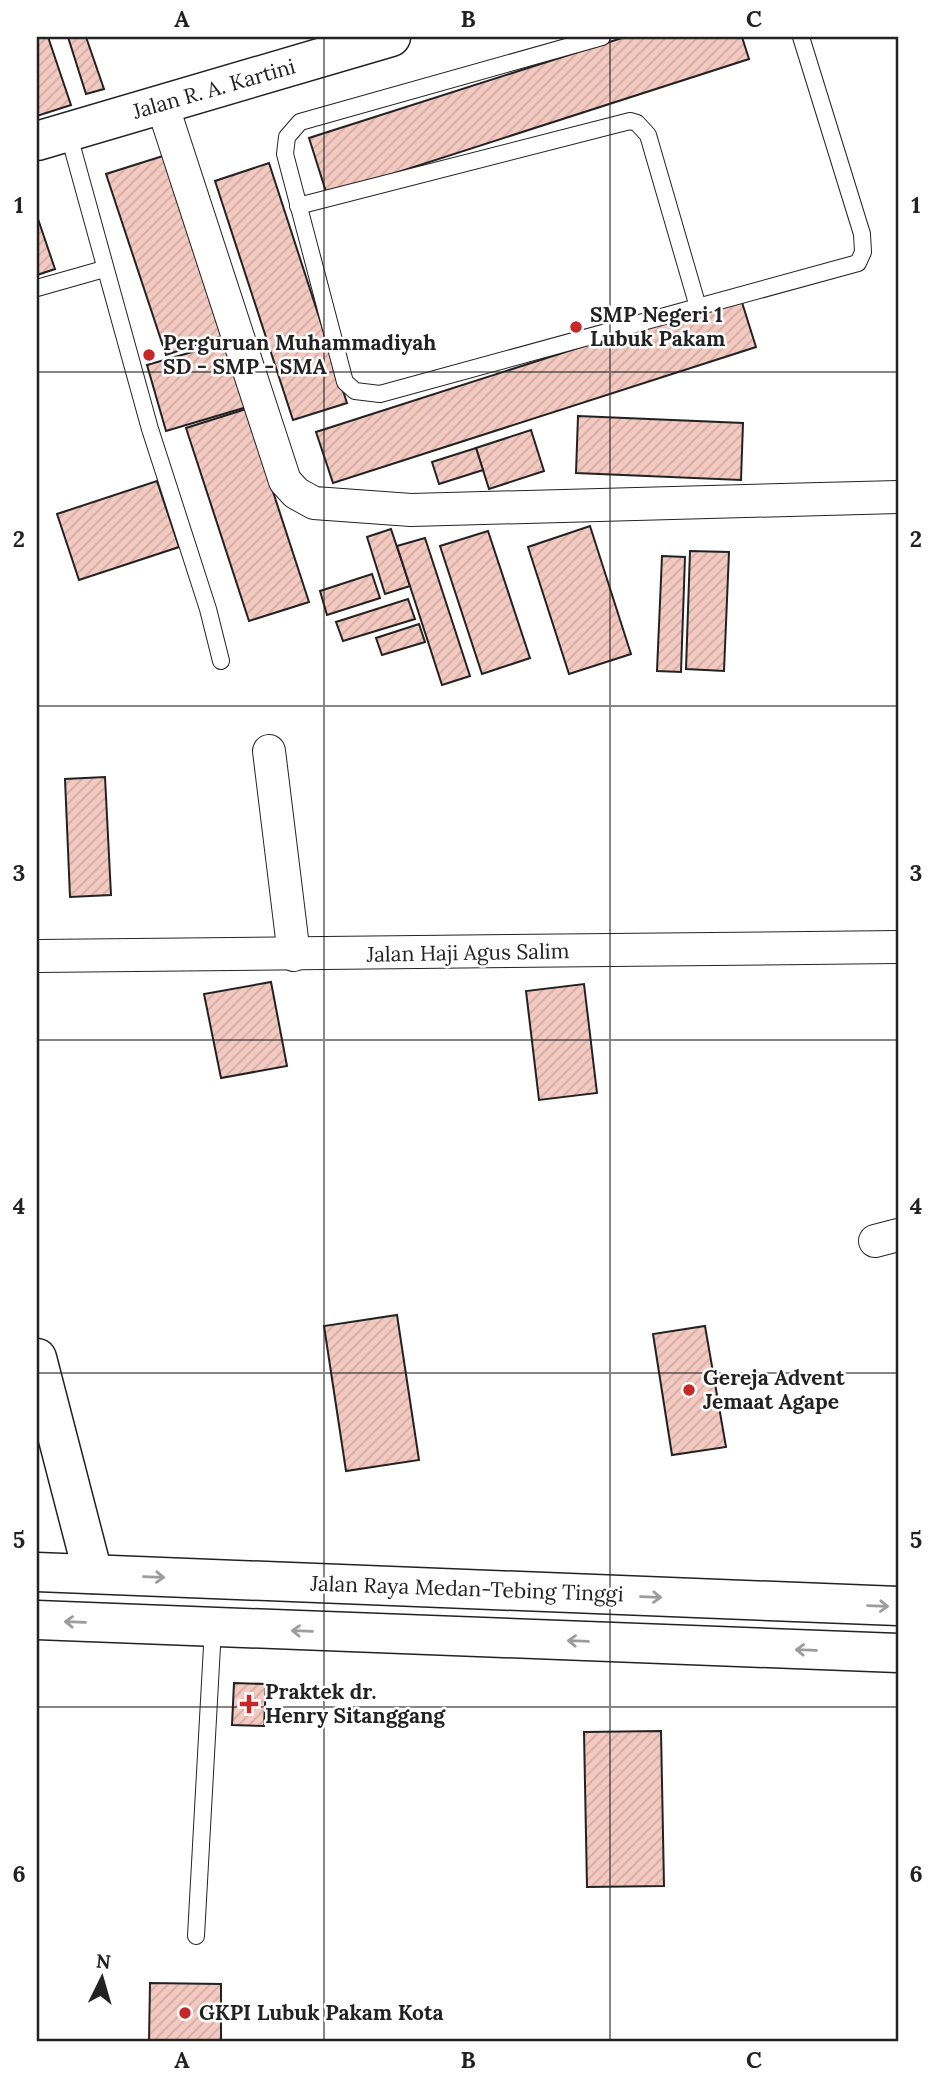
<svg xmlns="http://www.w3.org/2000/svg" width="935" height="2079" font-family="Lora,serif">
<style>
.building{fill:url(#building-hatch);stroke:#222;stroke-width:2}
.lines{fill:none;stroke-linecap:round;stroke-linejoin:round}
.lane-casing{stroke:#222;stroke-width:18}
.street-casing{stroke:#222;stroke-width:34}
.secondary-casing{stroke:#222;stroke-width:41}
.highway-casing{stroke:#222;stroke-width:41}
.lane{stroke:#fff;stroke-width:16}
.street{stroke:#fff;stroke-width:32}
.secondary{stroke:#fff;stroke-width:38}
.highway{stroke:#fff;stroke-width:38}
.oneway{stroke:#9c9c9c}
.grid{fill:none;stroke:#222;stroke-width:2;stroke-opacity:0.55}
.poi-dot{fill:#c62828;stroke:#fff;stroke-width:2.5}
.labels{text-anchor:middle;stroke-width:5;stroke-linejoin:round;paint-order:stroke}
.street-label{font-size:21px;fill:#222;stroke:#fff}
.poi-label{font-size:21px;font-weight:bold;fill:#222;stroke:#fff;text-anchor:start}
.neatline{fill:none;stroke:#222;stroke-width:2.5}
.grid-label{font-size:23px;text-anchor:middle;font-weight:bold;fill:#222}
</style>
<defs>
<pattern id="building-hatch" width="6" height="6" patternUnits="userSpaceOnUse" patternTransform="scale(1.75)"><rect width="6" height="6" fill="#f3c9c0"/><path d="M-1 1l2-2M0 6l6-6M5 7l2-2" fill="none" stroke="#d0aca5"/></pattern>
</defs>
<rect width="100%" height="100%" fill="#fff"/>
<g class="building">
<path d="M37 37H48L71 105 37 116Z"/>
<path d="M68 37H86L104 89 86 94Z"/>
<path d="M625 37H742L749 59 327 195 309 138Z"/>
<path d="M166 155 225 335 166 355 106 174Z"/>
<path d="M269 163 347 403 293 420 215 181Z"/>
<path d="M37 216 55 269 37 275Z"/>
<path d="M740 296 756 347 333 483 316 432Z"/>
<path d="M227 342 247 407 166 431 147 365Z"/>
<path d="M246 409 309 602 249 621 186 428Z"/>
<path d="M578 416 743 423 741 480 576 473Z"/>
<path d="M531 430 544 471 489 489 476 448Z"/>
<path d="M476 448 483 470 439 484 432 462Z"/>
<path d="M157 481 179 547 79 580 57 514Z"/>
<path d="M590 526 631 654 569 674 528 547Z"/>
<path d="M391 529 410 586 385 594 367 537Z"/>
<path d="M488 531 530 658 482 674 440 546Z"/>
<path d="M425 538 470 676 442 685 397 546Z"/>
<path d="M690 551 729 552 724 671 686 669Z"/>
<path d="M662 556 685 557 681 672 657 671Z"/>
<path d="M372 574 380 598 327 615 320 591Z"/>
<path d="M408 599 415 619 343 641 336 622Z"/>
<path d="M419 624 425 642 382 655 376 638Z"/>
<path d="M105 777 111 895 70 897 65 779Z"/>
<path d="M271 982 287 1066 221 1078 204 994Z"/>
<path d="M584 984 597 1093 539 1100 526 991Z"/>
<path d="M397 1315 419 1460 346 1471 324 1326Z"/>
<path d="M705 1326 726 1447 672 1455 653 1334Z"/>
<path d="M234 1683 266 1684 264 1726 232 1725Z"/>
<path d="M661 1731 664 1886 587 1887 584 1732Z"/>
<path d="M150 1983 221 1984V2042H149Z"/>
</g>
<g class="lines">
<g class="lane-casing">
<g id="lane">
<path d="M602 37 300 122 287 137 285 154 345 382 355 391 380 394 858 263 863 252 862 234 801 37"/>
<path d="M68 132 150 429 208 609 221 661"/>
<path d="M298 206 630 121 637 123 648 135 698 307"/>
<path d="M37 288 104 269"/>
<path d="M196 1936 213 1628"/>
</g>
</g>
<g class="street-casing">
<g id="street">
<path d="M162 104 285 481 296 493 314 503 411 510 898 497"/>
<path d="M269 751 294 955"/>
<path d="M37 956 898 947"/>
<path d="M875 1241 898 1235"/>
</g>
</g>
<g class="secondary-casing">
<g id="secondary">
<path d="M37 141 391 37"/>
<path d="M37 1358 93 1574"/>
</g>
</g>
<g class="highway-casing">
<g id="highway">
<path d="M37 1572 898 1606"/>
<path d="M37 1620 898 1653"/>
</g>
</g>
<use href="#lane" class="lane"/>
<use href="#street" class="street"/>
<use href="#secondary" class="secondary"/>
<use href="#highway" class="highway"/>
</g>
<defs><path id="oneway-shaft" d="M-6 0H5M1.5-3L5.5 0L1.5 3" fill="none" stroke-width="1.6" stroke-linecap="round" stroke-linejoin="round" transform="scale(1.75)"/></defs>
<g class="oneway">
<use href="#oneway-shaft" transform="translate(154 1577) rotate(2)"/>
<use href="#oneway-shaft" transform="translate(651 1597) rotate(2)"/>
<use href="#oneway-shaft" transform="translate(878 1606) rotate(2)"/>
<use href="#oneway-shaft" transform="translate(75 1622) rotate(-178)"/>
<use href="#oneway-shaft" transform="translate(302 1631) rotate(-178)"/>
<use href="#oneway-shaft" transform="translate(578 1641) rotate(-178)"/>
<use href="#oneway-shaft" transform="translate(806 1650) rotate(-178)"/>
</g>
<path class="grid" d="M324 37V2042M610 37V2042M37 372H898M37 706H898M37 1040H898M37 1373H898M37 1707H898"/>
<g class="poi-dot">
<circle cx="576" cy="327" r="7"/>
<circle cx="149" cy="355" r="7"/>
<circle cx="689" cy="1390" r="7"/>
<path d="M245.5 1693.5h7v7h7v7h-7v7h-7v-7h-7v-7h7z"/>
<circle cx="185" cy="2013" r="7"/>
</g>
<g class="labels">
<g class="street-label">
<text transform="translate(214 89) rotate(-16)" y="7">Jalan R. A. Kartini</text>
<text transform="translate(468 953) rotate(-1)" y="7">Jalan Haji Agus Salim</text>
<text transform="translate(467 1589) rotate(2)" y="7">Jalan Raya Medan-Tebing Tinggi</text>
</g>
<g class="poi-label">
<text x="590" y="322">SMP Negeri 1<tspan x="590" dy="24">Lubuk Pakam</tspan></text>
<text x="163" y="350">Perguruan Muhammadiyah<tspan x="163" dy="24">SD - SMP - SMA</tspan></text>
<text x="703" y="1385">Gereja Advent<tspan x="703" dy="24">Jemaat Agape</tspan></text>
<text x="265" y="1699">Praktek dr.<tspan x="265" dy="24">Henry Sitanggang</tspan></text>
<text x="199" y="2020">GKPI Lubuk Pakam Kota</text>
</g>
</g>
<rect width="935" height="2079" fill="none" stroke="#ffffff" stroke-width="77"/>
<g transform="translate(102 1978) rotate(5)" stroke="#ffffff" stroke-width="5" paint-order="stroke">
<path d="M0-5L12 26L0 18L-12 26Z" fill="#222222"/>
<text y="-10" font-size="19" font-weight="bold" text-anchor="middle" fill="#222222">N</text>
</g>
<rect x="38" y="38" width="859" height="2002" class="neatline"/>
<g class="grid-label">
<text x="182" y="27">A</text>
<text x="468" y="27">B</text>
<text x="754" y="27">C</text>
<text x="19" y="213">1</text>
<text x="916" y="213">1</text>
<text x="19" y="547">2</text>
<text x="916" y="547">2</text>
<text x="19" y="881">3</text>
<text x="916" y="881">3</text>
<text x="19" y="1214">4</text>
<text x="916" y="1214">4</text>
<text x="19" y="1548">5</text>
<text x="916" y="1548">5</text>
<text x="19" y="1882">6</text>
<text x="916" y="1882">6</text>
<text x="182" y="2068">A</text>
<text x="468" y="2068">B</text>
<text x="754" y="2068">C</text>
</g>
</svg>
